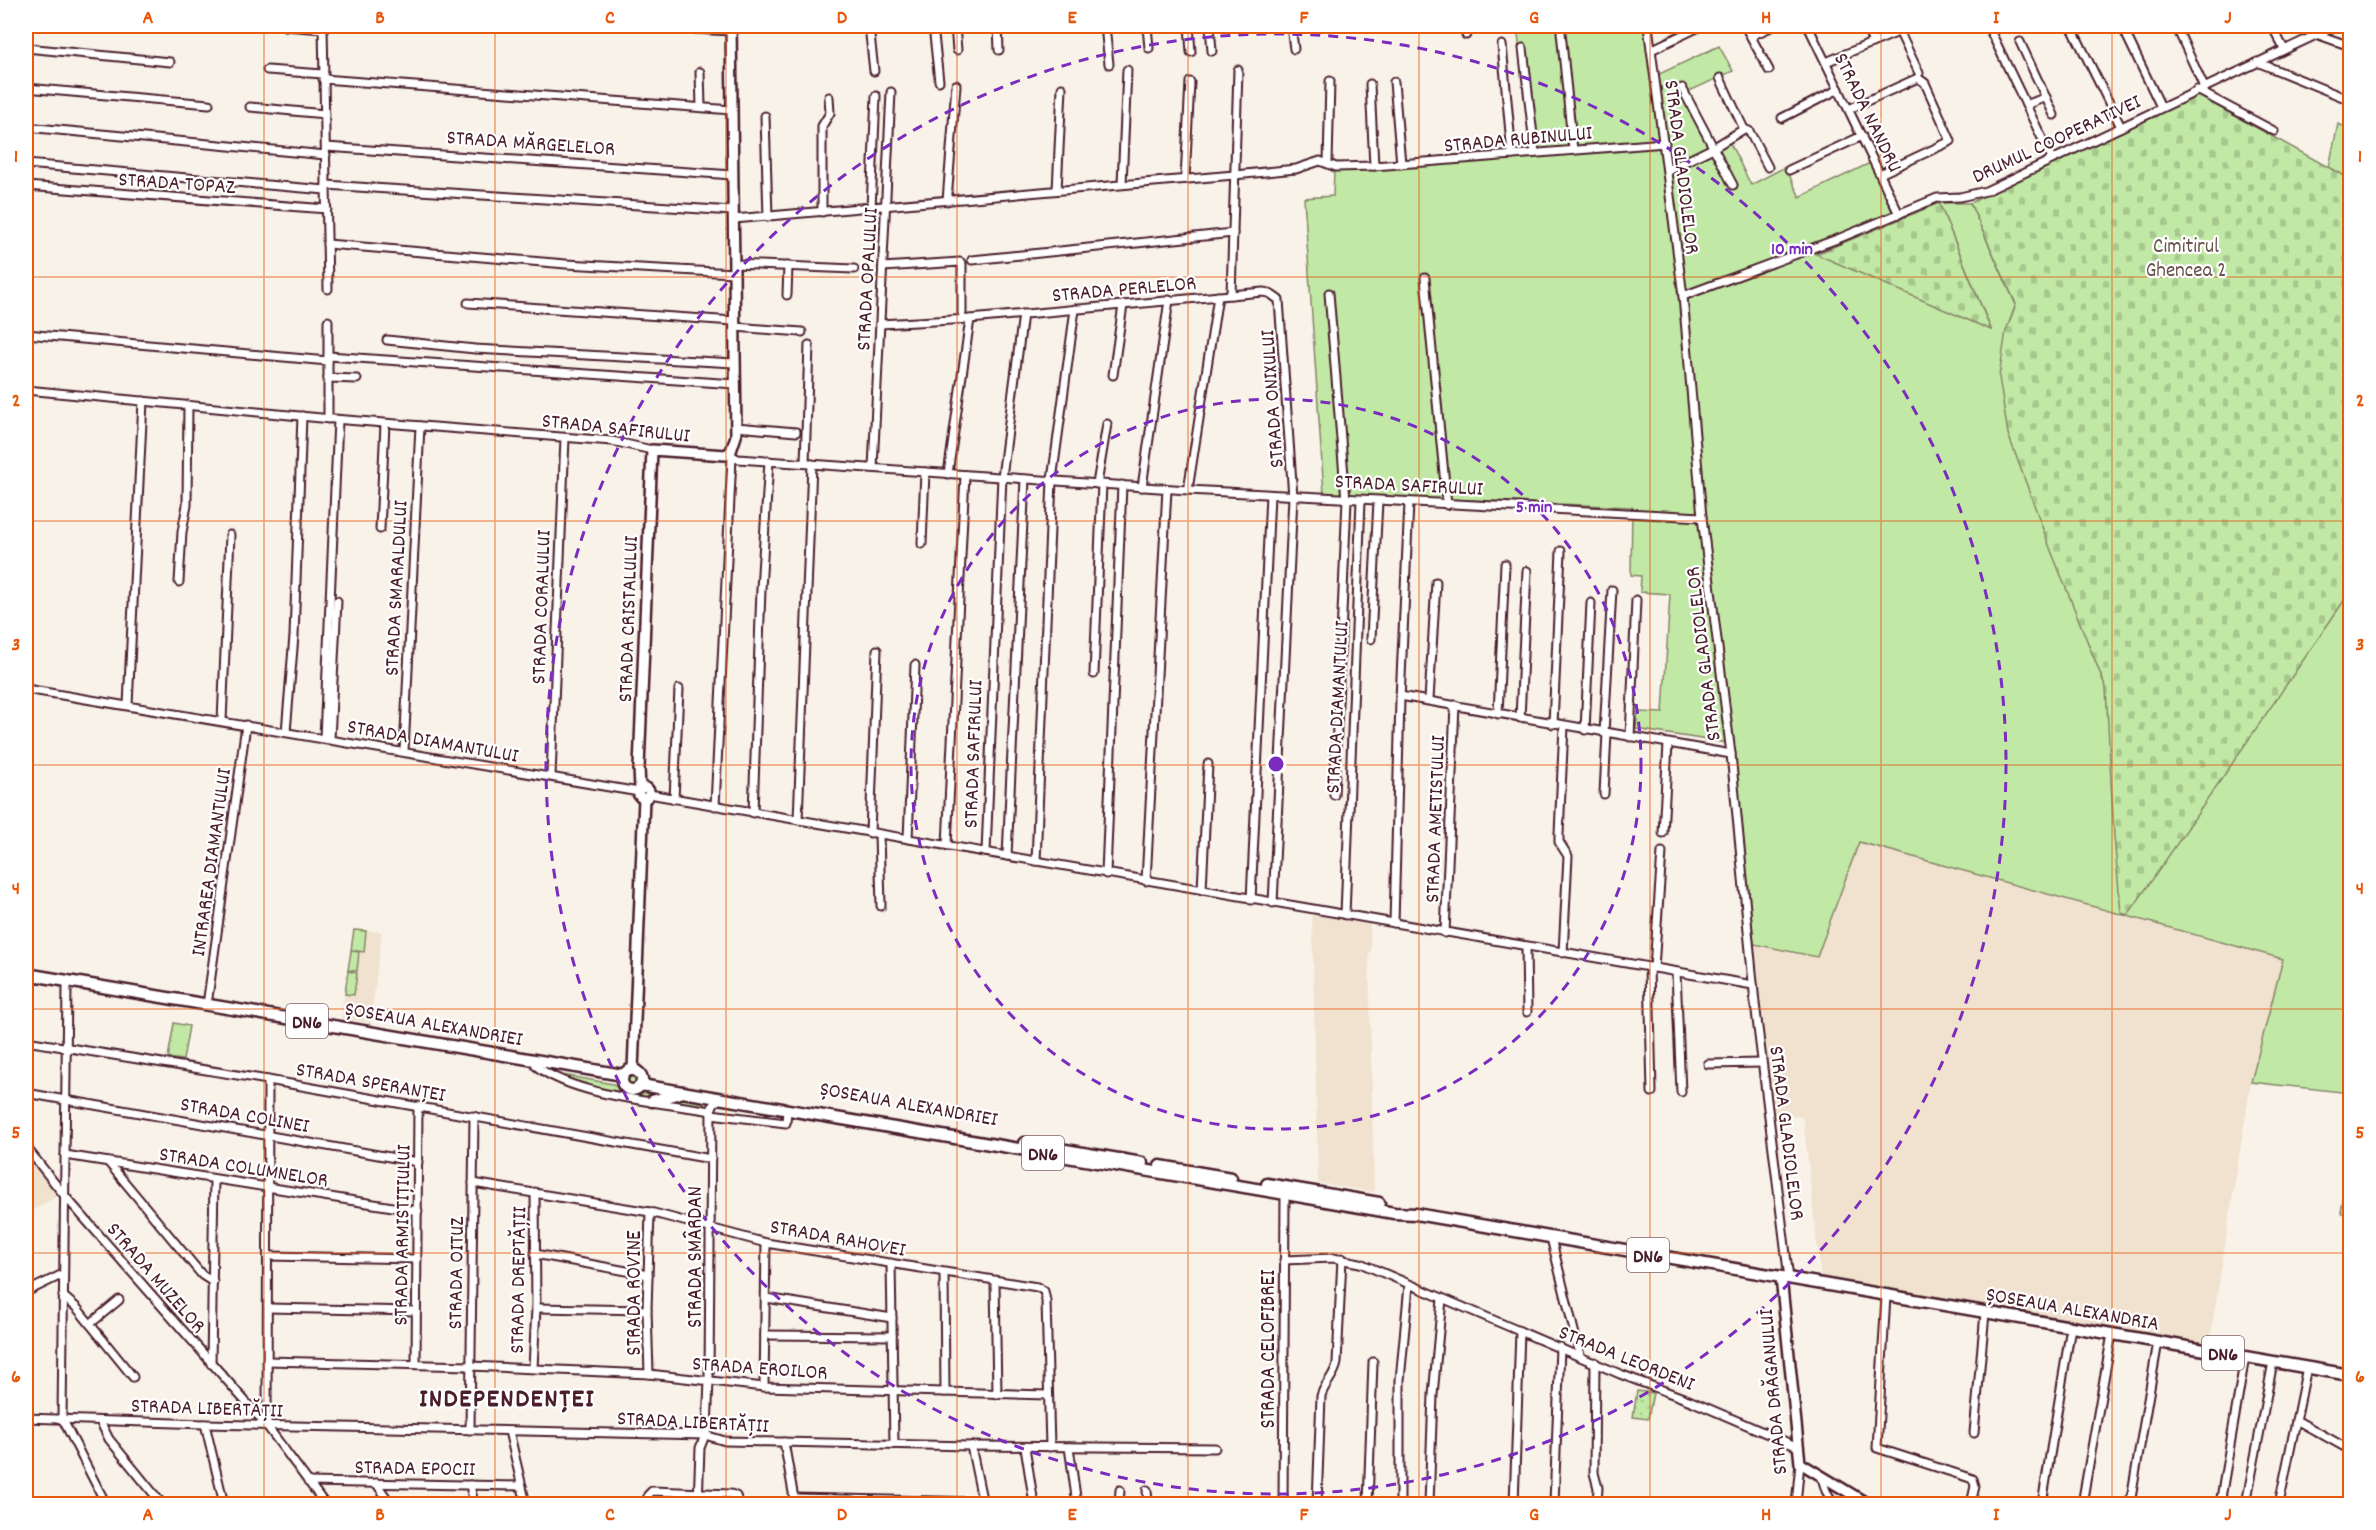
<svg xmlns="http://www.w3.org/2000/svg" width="2376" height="1530" font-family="Dekko,sans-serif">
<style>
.built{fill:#f0e2cf}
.grass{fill:#c1e9a5;stroke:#868468;stroke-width:1.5}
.cemetery{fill:url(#cemetery-stones);stroke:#868468;stroke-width:1.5}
.park{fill:url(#park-dots);stroke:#868468;stroke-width:1.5}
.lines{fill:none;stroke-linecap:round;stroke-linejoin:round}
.street-casing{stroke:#4a1f2b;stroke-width:11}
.secondary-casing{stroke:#4a1f2b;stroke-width:14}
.primary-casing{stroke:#4a1f2b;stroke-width:15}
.street{stroke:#fff;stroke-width:7}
.secondary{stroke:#fff;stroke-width:9}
.primary{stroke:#fff;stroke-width:10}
.grid{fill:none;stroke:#e8590c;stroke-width:1.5;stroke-opacity:0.55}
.ring{fill:none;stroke:#7b2cbf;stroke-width:3;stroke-dasharray:10 8}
.labels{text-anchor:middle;stroke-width:4.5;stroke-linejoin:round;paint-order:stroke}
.shield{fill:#fff;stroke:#80626b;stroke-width:1.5}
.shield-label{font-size:20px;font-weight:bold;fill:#4a1f2b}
.street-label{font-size:21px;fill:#4a1f2b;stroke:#fff}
.park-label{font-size:21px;fill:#68524a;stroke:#fff}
.district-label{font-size:27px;font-weight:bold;letter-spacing:1.5px;fill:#4a1f2b;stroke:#fff}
.centre{fill:#7b2cbf;stroke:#fff;stroke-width:3}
.ring-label{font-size:18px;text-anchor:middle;font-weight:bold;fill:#7b2cbf;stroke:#fff;stroke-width:4.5;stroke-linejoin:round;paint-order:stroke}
.neatline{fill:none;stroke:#e8590c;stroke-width:2}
.grid-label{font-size:20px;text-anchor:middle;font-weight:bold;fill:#e8590c}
</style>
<defs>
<pattern id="cemetery-stones" width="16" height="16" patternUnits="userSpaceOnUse" patternTransform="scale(1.5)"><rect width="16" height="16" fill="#c1e9a5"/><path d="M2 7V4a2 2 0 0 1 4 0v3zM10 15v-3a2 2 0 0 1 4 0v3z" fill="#a7c78e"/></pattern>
<pattern id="park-dots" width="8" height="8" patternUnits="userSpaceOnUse" patternTransform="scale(1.5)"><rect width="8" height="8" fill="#c1e9a5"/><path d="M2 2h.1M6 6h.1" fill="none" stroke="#a7c78e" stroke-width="1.8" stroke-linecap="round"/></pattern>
</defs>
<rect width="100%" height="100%" fill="#f8f2e9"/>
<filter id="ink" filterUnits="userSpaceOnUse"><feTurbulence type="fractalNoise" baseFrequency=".0167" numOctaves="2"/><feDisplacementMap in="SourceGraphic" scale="12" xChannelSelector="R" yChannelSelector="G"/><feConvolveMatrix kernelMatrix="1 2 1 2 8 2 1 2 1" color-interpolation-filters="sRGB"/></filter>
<g filter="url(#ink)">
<g class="built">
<path d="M1859 842 2283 959 2251 1082 2209 1345 1821 1280 1803 1117 1774 1115 1754 944 1817 957Z"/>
<path d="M1312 914 1370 924 1371 950 1369 954 1374 1192 1318 1183Z"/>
<path d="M353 929 382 932 370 1025 367 1022 341 1020Z"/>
<path d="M26 1155 58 1196 26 1214Z"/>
</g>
<g class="grass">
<path d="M1517 26H1645L1651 78 1719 46 1733 71 1683 94 1712 152 1730 143 1751 185 1785 167 1800 197 1870 163 1893 213 1813 245 1817 254 1991 329 1939 203H1970L2016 305 2350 278V1093L2251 1082 2283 959 1859 842 1817 957 1754 944 1734 744 1636 729 1638 712 1663 713 1670 594 1640 592 1641 576 1631 575 1632 507 1324 494 1304 198 1333 196 1334 171 1532 152Z"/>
<path d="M2338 124 2350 129V179L2329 167Z"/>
<path d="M354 930 366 931 364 952 351 950Z"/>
<path d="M351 951 359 952 357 971 348 970Z"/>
<path d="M348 971 357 973 354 995 345 994Z"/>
<path d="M174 1023 189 1026 183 1060 168 1058Z"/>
<circle cx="632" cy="1080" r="7"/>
<path d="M563 1075 613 1084 624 1094 585 1087 562 1077Z"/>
<path d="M650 1090 698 1098 706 1107 634 1096Z"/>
<path d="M2346 1181 2350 1182V1215L2341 1213Z"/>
</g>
<g class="cemetery">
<path d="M2195 94 2350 179V592L2128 915 2121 913 2114 836 2106 688 2050 548 2008 434 1999 377 2006 331 2016 304 1970 203Z"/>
<path d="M1939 203 1991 330 1816 254Z"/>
<path d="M26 397H30L26 492Z"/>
</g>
<path class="park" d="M1637 1391 1653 1393 1648 1419 1633 1417Z"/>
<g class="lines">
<g class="street-casing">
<g id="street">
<path d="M285 26 323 29"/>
<path d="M323 26 328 289"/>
<path d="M639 26 731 31"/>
<path d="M869 26 874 71"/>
<path d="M933 26 939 81"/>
<path d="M955 26 957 50"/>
<path d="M998 26 999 50"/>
<path d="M1105 26 1109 64"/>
<path d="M1147 26 1149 48"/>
<path d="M1189 26 1191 52"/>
<path d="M1210 26 1212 51"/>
<path d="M1291 26 1294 49"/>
<path d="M1465 26 1466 35"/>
<path d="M1648 26 1683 296 1702 517 1731 754 1755 1003 1789 1279"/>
<path d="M1745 26 1769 70"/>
<path d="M1808 26 1899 214"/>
<path d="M1865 26 1873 42"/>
<path d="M1988 26 2052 159"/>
<path d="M2071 26 2121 127"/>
<path d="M2122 26 2161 107"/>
<path d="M2176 26 2204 87"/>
<path d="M2272 26 2284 49"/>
<path d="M1899 31 1919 73"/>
<path d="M1561 32 1573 150"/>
<path d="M2316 34 2350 46"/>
<path d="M1751 36 1773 26"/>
<path d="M2020 42 2054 115"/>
<path d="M1502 45 1512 155"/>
<path d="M26 48 170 62"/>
<path d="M1523 48 1535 153"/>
<path d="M1651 50 1699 27"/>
<path d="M1826 62 1913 26"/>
<path d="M2257 62 2350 100"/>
<path d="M267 70 323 74"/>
<path d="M700 72 701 107"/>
<path d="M323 79 732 110"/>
<path d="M1394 82 1401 164"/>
<path d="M1370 84 1374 166"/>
<path d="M26 88 209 104"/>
<path d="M1682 88 1733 185"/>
<path d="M2197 90 2274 131"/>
<path d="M2026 105 2046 97"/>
<path d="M250 107 325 114"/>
<path d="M1849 109 1918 78 1925 83 1951 141 1880 174"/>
<path d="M765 116 768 217"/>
<path d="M1782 118 1839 89"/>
<path d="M26 127 326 155"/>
<path d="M1744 129 1749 131 1768 167"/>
<path d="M326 147 733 175"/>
<path d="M1328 163 1330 81"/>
<path d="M26 164 326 190"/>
<path d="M1668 170 1713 148 1744 129 1720 78"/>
<path d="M1789 170 1862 136"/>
<path d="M1185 179 1190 82"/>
<path d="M1122 184 1127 70"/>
<path d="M326 185 733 211"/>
<path d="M26 186 327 209"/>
<path d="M1057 190 1062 88"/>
<path d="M947 201 956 85"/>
<path d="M871 208 876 96"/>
<path d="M822 212V126L830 113 829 97"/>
<path d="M734 219 1234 175 1296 169 1320 161 1336 167 1374 166 1665 143"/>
<path d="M327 244 566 264 734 273"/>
<path d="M972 260 1233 233"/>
<path d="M734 264 854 269"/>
<path d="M883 267 960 262 962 264V313"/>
<path d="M1425 278 1447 505"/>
<path d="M1329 293 1346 500"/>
<path d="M787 295 788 266"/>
<path d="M1231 295 1238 70"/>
<path d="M1683 296 1840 238 1937 198 1960 197 1986 191 2335 26"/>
<path d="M468 303 734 321"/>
<path d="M328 321V419"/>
<path d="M880 324 970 319 1263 292 1269 293 1279 300 1293 497 1273 903"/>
<path d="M735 327 802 332"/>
<path d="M26 334 328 361"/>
<path d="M387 340 475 349 735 363"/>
<path d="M328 356 735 384"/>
<path d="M1113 375 1123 305"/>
<path d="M328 378 357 379"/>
<path d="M26 390 321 418 612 441 652 450"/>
<path d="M736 427 796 432"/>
<path d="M729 454 738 459 1188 490 1702 517"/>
<path d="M805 463 809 345"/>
<path d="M873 468 891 92"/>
<path d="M948 474 970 319"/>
<path d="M1097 484 1107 424"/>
<path d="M1142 487 1169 300"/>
<path d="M1188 490 1218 296"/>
<path d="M380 529 385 424"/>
<path d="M922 544 925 472"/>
<path d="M179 582 182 532 187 505 188 405"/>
<path d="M1371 639 1378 501"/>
<path d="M1094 674 1102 484"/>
<path d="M26 689 639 792"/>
<path d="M1400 696 1731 754"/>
<path d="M1429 700 1436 582"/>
<path d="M128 705 143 401"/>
<path d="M1498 714 1505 564"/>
<path d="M1520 718 1527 571"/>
<path d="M222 721 230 535"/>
<path d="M1553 724 1561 551"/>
<path d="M1585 730 1591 603"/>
<path d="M286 732 294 636 302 416"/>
<path d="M1604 733 1612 590"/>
<path d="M1630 737 1636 600"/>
<path d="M324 738 338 420"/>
<path d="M330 739 337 601"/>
<path d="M404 751 420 426"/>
<path d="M551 776 565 438"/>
<path d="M649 794 1753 985"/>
<path d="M1604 794 1607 733"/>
<path d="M1334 795 1347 500"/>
<path d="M674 799 679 689"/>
<path d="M715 806 732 457"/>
<path d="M753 813 761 589 769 461"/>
<path d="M798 820 812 464"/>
<path d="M870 833 877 650"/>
<path d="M1663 833 1668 744"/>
<path d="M879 834 881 906"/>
<path d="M908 839 915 665"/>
<path d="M947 845 965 475"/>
<path d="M986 852 1002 477 1023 314"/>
<path d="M1007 856 1025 479"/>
<path d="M1036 861 1052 480 1075 309"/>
<path d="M1106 874 1122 485"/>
<path d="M1146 881 1167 489"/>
<path d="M1202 890 1208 764"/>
<path d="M1251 900 1270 495"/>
<path d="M1345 915 1361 500"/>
<path d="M1394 923 1400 699 1409 503"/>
<path d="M1445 933 1455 705"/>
<path d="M1526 947 1527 1012"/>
<path d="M1563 953 1568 856 1559 842V834L1564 726"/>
<path d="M1649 967 1652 1092"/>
<path d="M1654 968 1662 852"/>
<path d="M1676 972 1681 1092"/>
<path d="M67 986 62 1418 106 1504"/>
<path d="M207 1005 246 725"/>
<path d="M26 1041 268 1080 711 1159"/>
<path d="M1708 1064 1762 1063"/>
<path d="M536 1066C577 1097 660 1102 711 1111"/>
<path d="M26 1093 418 1162"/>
<path d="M711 1114 786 1123 787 1110"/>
<path d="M26 1147 64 1195 267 1426 325 1504"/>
<path d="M65 1155 418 1211"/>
<path d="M108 1162 202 1275 213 1282"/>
<path d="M473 1183 650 1212 766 1243 1037 1287 1044 1291 1046 1301 1050 1447"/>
<path d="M1551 1238 1580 1355"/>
<path d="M535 1254 648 1275"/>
<path d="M269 1256 417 1259"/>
<path d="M1284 1260 1333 1258 1360 1263 1620 1374 1691 1401 1798 1447"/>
<path d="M891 1263 894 1444"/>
<path d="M944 1273 945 1392"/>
<path d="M995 1281 997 1394"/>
<path d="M26 1292 63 1274"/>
<path d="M63 1296 77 1308 133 1377"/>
<path d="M1886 1296 1877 1448 1973 1479 1975 1486 1971 1504"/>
<path d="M766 1298 892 1318"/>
<path d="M268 1308 416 1311"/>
<path d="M536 1308 647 1310"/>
<path d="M90 1324 119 1300"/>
<path d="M765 1335 892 1336"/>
<path d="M267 1361 470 1366 649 1374 764 1387 1048 1395"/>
<path d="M1595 1362 1594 1473 1598 1488 1597 1504"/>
<path d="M211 1364 214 1179"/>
<path d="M416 1364 418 1106"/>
<path d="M533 1368 536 1308 535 1192"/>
<path d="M649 1374 647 1310 650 1212"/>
<path d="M764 1387 766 1243"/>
<path d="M26 1418 205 1424 705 1435 725 1441 971 1446 1215 1448"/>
<path d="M2296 1420 2350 1450"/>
<path d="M100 1421 109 1439 162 1504"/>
<path d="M205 1424 224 1504"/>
<path d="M267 1425 268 1080"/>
<path d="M470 1430 474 1116"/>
<path d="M509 1431 526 1504"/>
<path d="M1974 1433 1985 1313"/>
<path d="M784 1442 795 1504"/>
<path d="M971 1446 983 1504"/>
<path d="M1025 1447 1034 1504"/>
<path d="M1069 1447 1077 1504"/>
<path d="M1822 1478 1826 1491 1834 1504"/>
<path d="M308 1482 522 1486"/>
<path d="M376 1483 391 1504"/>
<path d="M470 1485 474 1504"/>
<path d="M1147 1490 1148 1504"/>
<path d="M794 1498 982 1502"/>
<path d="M223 1501 236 1504"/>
<path d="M647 1504 648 1495 652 1491 731 1494 736 1496 739 1504"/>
<path d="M698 1504 700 1448 707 1430 709 1380 711 1110 714 1103 720 1099"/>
<path d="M1119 1504 1120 1490"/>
<path d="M1283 1504 1285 1194"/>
<path d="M1317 1504 1321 1396C1324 1384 1335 1376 1337 1363L1342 1258"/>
<path d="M1368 1504 1373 1362"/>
<path d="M1400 1504V1380L1409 1285"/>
<path d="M1429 1504 1433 1395 1442 1299"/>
<path d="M1514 1504 1520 1331"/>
<path d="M1554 1504 1560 1347"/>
<path d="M1796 1504 1800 1463"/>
<path d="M2042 1504 2071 1327"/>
<path d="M2082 1504 2112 1334"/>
<path d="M2130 1504 2158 1342"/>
<path d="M2220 1504 2245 1357"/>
<path d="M2246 1504 2273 1362"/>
<path d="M2279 1504 2307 1367"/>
<path d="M2348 1504 2350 1494"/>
</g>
</g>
<g class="secondary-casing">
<g id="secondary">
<circle cx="644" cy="793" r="5.5"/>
<path d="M640 789 639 768 652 450 726 455 731 451 736 436 731 26"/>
<path d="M633 1070 644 798"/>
<path d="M1781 1277 1800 1463 1868 1504"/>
</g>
</g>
<g class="primary-casing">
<g id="primary">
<path d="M26 974 623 1075"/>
<circle cx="632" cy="1080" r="10"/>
<path d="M641 1085 1315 1199 1394 1213 1416 1214 2350 1375"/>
<path d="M652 1101 683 1092"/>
<path d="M1024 1143 1142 1163"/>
<path d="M1160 1166 1231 1178"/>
<path d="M1267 1184 1379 1203"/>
</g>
</g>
<use href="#street" class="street"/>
<use href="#secondary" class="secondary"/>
<use href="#primary" class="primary"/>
</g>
</g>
<path class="grid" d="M264 26V1504M495 26V1504M726 26V1504M957 26V1504M1188 26V1504M1419 26V1504M1650 26V1504M1881 26V1504M2112 26V1504M26 277H2350M26 521H2350M26 765H2350M26 1009H2350M26 1253H2350"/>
<g class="ring">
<circle cx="1276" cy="764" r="365"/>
<circle cx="1276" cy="764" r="730"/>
</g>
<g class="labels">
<g class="shield">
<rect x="286" y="1004" width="42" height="34" rx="4.5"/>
<rect x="1022" y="1136" width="42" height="34" rx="4.5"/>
<rect x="1627" y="1238" width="42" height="34" rx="4.5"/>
<rect x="2202" y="1336" width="42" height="34" rx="4.5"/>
</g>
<g class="shield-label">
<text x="307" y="1028">DN6</text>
<text x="1043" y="1160">DN6</text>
<text x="1648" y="1262">DN6</text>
<text x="2223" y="1360">DN6</text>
</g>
<g class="street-label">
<text transform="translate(1869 112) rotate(64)" y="7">STRADA NANDRU</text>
<text transform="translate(1518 138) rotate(-5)" y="7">STRADA RUBINULUI</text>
<text transform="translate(2056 138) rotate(-25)" y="7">DRUMUL COOPERATIVEI</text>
<text transform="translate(531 142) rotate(4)" y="7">STRADA MĂRGELELOR</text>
<text transform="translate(1683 167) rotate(83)" y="7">STRADA GLADIOLELOR</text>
<text transform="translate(177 182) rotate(4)" y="7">STRADA TOPAZ</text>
<text transform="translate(866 279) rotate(-87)" y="7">STRADA OPALULUI</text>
<text transform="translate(1124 288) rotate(-5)" y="7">STRADA PERLELOR</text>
<text transform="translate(1271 399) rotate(-94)" y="7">STRADA ONIXULUI</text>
<text transform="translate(616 427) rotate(6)" y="7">STRADA SAFIRULUI</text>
<text transform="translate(1409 484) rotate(3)" y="7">STRADA SAFIRULUI</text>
<text transform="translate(395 588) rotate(-87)" y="7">STRADA SMARALDULUI</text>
<text transform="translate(540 607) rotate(-88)" y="7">STRADA CORALULUI</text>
<text transform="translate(627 619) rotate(-88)" y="7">STRADA CRISTALULUI</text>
<text transform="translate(1702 654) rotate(-97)" y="7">STRADA GLADIOLELOR</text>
<text transform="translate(1336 707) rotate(-87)" y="7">STRADA DIAMANTULUI</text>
<text transform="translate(433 740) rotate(10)" y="7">STRADA DIAMANTULUI</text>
<text transform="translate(972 754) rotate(-88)" y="7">STRADA SAFIRULUI</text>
<text transform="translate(1434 819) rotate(-88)" y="7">STRADA AMETISTULUI</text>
<text transform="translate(210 862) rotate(-82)" y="7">INTRAREA DIAMANTULUI</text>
<text transform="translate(434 1023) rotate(10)" y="7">ȘOSEAUA ALEXANDRIEI</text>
<text transform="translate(371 1081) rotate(10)" y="7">STRADA SPERANȚEI</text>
<text transform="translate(909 1103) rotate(10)" y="7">ȘOSEAUA ALEXANDRIEI</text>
<text transform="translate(245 1114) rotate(10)" y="7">STRADA COLINEI</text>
<text transform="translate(1788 1133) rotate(83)" y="7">STRADA GLADIOLELOR</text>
<text transform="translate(244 1166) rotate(9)" y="7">STRADA COLUMNELOR</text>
<text transform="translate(401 1235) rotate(-89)" y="7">STRADA ARMISTIȚIULUI</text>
<text transform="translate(838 1237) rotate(10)" y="7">STRADA RAHOVEI</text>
<text transform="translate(694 1257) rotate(-90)" y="7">STRADA SMÂRDAN</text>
<text transform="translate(455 1273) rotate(-89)" y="7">STRADA OITUZ</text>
<text transform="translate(157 1277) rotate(49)" y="7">STRADA MUZELOR</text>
<text transform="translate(517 1280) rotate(-89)" y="7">STRADA DREPTĂȚII</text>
<text transform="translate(633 1293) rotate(-90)" y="7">STRADA ROVINE</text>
<text transform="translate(2073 1308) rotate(10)" y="7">ȘOSEAUA ALEXANDRIA</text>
<text transform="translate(1267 1349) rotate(-90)" y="7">STRADA CELOFIBREI</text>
<text transform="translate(1627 1357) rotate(22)" y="7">STRADA LEORDENI</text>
<text transform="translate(760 1367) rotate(4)" y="7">STRADA EROILOR</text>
<text transform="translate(1772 1392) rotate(-95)" y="7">STRADA DRĂGANULUI</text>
<text transform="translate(207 1407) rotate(2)" y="7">STRADA LIBERTĂȚII</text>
<text transform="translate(693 1421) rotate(3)" y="7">STRADA LIBERTĂȚII</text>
<text transform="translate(415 1467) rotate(1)" y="7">STRADA EPOCII</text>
</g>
<g class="park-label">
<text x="2186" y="252">Cimitirul<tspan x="2186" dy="24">Ghencea 2</tspan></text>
</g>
<g class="district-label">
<text x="507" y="1406">INDEPENDENȚEI</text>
</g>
</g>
<circle cx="1276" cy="764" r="9" class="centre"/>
<g class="ring-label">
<text x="1792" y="254">10 min</text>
<text x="1534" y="512">5 min</text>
</g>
<rect width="2376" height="1530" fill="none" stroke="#fff" stroke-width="66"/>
<rect x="33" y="33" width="2310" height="1464" class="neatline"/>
<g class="grid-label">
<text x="148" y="23">A</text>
<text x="380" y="23">B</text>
<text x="610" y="23">C</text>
<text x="842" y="23">D</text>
<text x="1072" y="23">E</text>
<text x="1304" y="23">F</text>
<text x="1534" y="23">G</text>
<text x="1766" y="23">H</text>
<text x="1996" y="23">I</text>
<text x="2228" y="23">J</text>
<text x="16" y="162">1</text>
<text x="2360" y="162">1</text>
<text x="16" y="406">2</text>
<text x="2360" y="406">2</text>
<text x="16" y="650">3</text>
<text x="2360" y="650">3</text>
<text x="16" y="894">4</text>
<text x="2360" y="894">4</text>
<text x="16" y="1138">5</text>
<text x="2360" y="1138">5</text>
<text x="16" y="1382">6</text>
<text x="2360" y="1382">6</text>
<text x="148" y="1520">A</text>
<text x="380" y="1520">B</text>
<text x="610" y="1520">C</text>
<text x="842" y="1520">D</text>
<text x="1072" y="1520">E</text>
<text x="1304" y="1520">F</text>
<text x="1534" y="1520">G</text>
<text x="1766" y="1520">H</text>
<text x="1996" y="1520">I</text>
<text x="2228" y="1520">J</text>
</g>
</svg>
